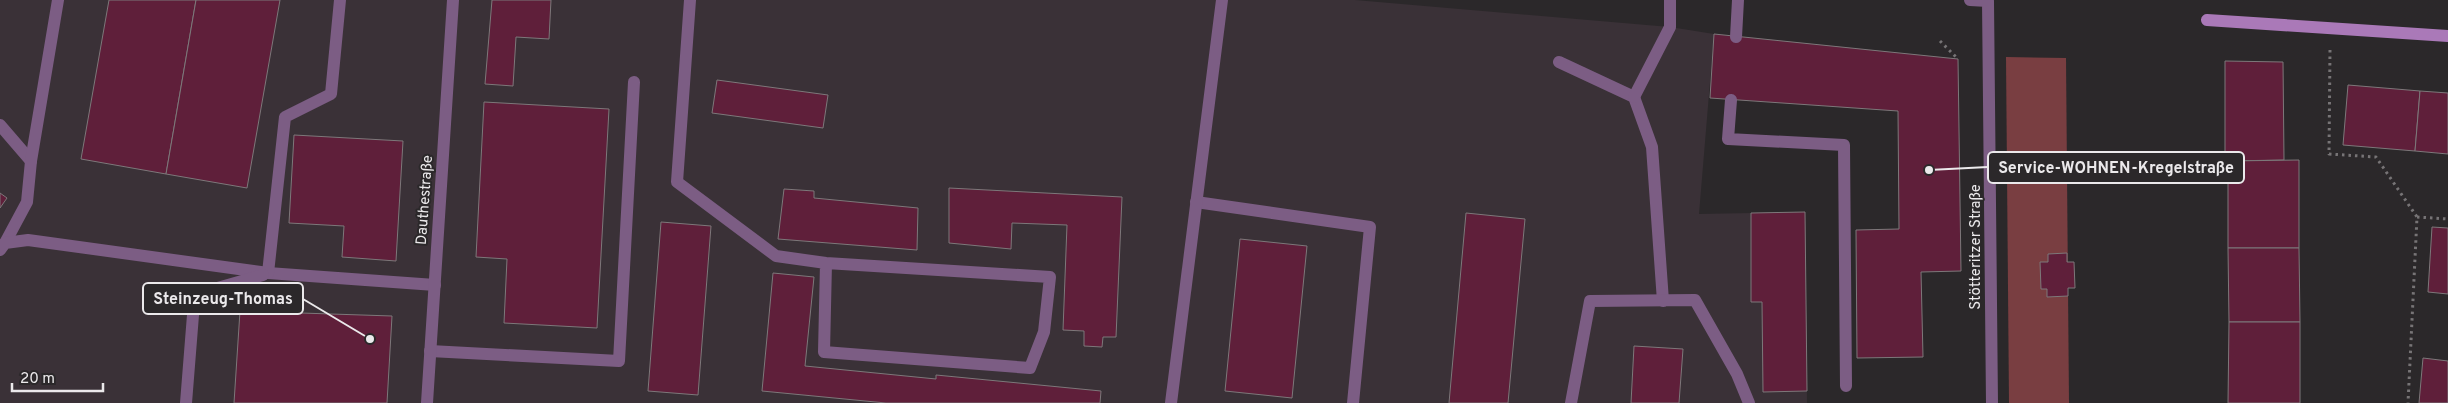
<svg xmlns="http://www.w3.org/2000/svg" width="2448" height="403" font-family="Overpass,sans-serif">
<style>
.built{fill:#3a3137}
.green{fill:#793e41}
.building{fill:#5f1f3a;stroke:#7d787a}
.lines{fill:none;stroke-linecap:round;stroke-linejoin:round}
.path{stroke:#777476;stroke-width:3;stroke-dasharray:2.5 4;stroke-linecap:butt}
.lane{stroke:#7c5d84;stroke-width:12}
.street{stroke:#7c5d84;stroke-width:12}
.secondary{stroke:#aa79b8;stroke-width:12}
.labels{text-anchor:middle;stroke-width:4;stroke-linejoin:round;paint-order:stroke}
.street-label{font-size:15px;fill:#ebe9eb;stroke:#2b282a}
.leader{fill:none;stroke:#ebe9eb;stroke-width:2}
.callout-dot{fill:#ebe9eb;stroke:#2b282a;stroke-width:2}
.callout{fill:#2b282a;stroke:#ebe9eb;stroke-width:2}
.callout-label{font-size:16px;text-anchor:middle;font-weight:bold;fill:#ebe9eb}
</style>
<rect width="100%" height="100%" fill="#2b282a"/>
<path class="built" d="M0 0H1355L1670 27 1714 34 1699 214 1805 212 1807 403H0Z"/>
<path class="green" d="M2006 57 2066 58 2069 403H2009Z"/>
<g class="building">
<path d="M109 0H196L166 174 81 159Z"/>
<path d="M196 0H280L247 188 166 174Z"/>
<path d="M492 0H551L549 39 516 37 513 86 485 84Z"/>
<path d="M1714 34 1958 59 1961 271 1921 272 1923 357 1857 358 1856 230 1899 229 1898 111 1710 98Z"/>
<path d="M2225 61 2283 62 2284 160 2225 161Z"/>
<path d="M717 80 828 95 823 128 712 113Z"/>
<path d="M2348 85 2420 91 2415 151 2343 145Z"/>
<path d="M2420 91 2448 93V154L2415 151Z"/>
<path d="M484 102 609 109 597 328 504 323 507 259 476 257Z"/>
<path d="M294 135 403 141 396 261 342 257 344 226 289 223Z"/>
<path d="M2299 160V248H2228V161Z"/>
<path d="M949 188 1122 197 1116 337H1103L1102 347 1084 346V331L1063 330 1067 225 1012 223 1011 249 949 243Z"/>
<path d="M784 189 814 191V198L918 208 917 250 778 239Z"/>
<path d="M0 193 7 198 0 208Z"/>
<path d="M1805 212 1807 391 1763 392 1762 302H1751V213Z"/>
<path d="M1466 213 1525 219 1508 403H1449Z"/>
<path d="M661 222 711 226 698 395 648 391Z"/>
<path d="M2432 227 2448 228V294L2428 292Z"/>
<path d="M1240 239 1307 246 1292 398 1225 391Z"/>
<path d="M2228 248H2299L2300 322H2229Z"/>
<path d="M2067 253V262H2074L2075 288H2068V296L2047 297V289H2041L2040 262H2048V254Z"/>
<path d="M773 273 814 277 805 366 936 379V375L1101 391 1100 403H886L762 391Z"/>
<path d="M240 311 392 316 387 403H234Z"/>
<path d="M2229 322H2300V403H2228Z"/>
<path d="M1634 346 1683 349 1679 403H1631Z"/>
<path d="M2423 358 2448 361V403H2419Z"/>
</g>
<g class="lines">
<g class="path">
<path d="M1940 41 1958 59"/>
<path d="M2330 50 2329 154 2376 157 2417 217 2408 403"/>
<path d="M2417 217 2448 219"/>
</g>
<g class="lane">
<path d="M690 0 677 182 776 256 826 263 1050 277 1044 332 1030 368 824 352 826 263"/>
<path d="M1736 37 1738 0"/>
<path d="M1559 62 1634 97 1652 147 1663 301"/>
<path d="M1634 97 1670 27V0"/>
<path d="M1731 100 1728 139 1844 145 1846 386"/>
<path d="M0 125 31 161"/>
<path d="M1196 202 1370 227 1353 403"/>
<path d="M5 243 27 202 31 161 58 0"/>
<path d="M0 250 5 243 28 240 268 273 435 285"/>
<path d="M268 273 285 117 331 94 340 0"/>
<path d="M430 351 619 361 634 82"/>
<path d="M186 403 193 315 197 300 214 289 263 275"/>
<path d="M1171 403 1222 0"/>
<path d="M1571 403 1590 301 1695 300 1737 374 1749 403"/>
</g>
<g class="street">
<path d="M1970 0 1988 1 1992 403"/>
<path d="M427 403 453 0"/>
</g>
<path class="secondary" d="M2207 20 2448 36"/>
</g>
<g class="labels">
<g class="street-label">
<text transform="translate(424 200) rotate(-86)" y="5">Dauthestraße</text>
<text transform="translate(1975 247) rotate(-90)" y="5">Stötteritzer Straße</text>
</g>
</g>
<path class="leader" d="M1929 170L1988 167M370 339L303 299"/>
<g class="callout-dot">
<circle cx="1929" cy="170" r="5"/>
<circle cx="370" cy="339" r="5"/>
</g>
<g class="callout">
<rect x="1988" y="152" width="256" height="31" rx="5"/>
<rect x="143" y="283" width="160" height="31" rx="5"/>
</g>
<g class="callout-label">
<text x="2116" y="173">Service-WOHNEN-Kregelstraße</text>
<text x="223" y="304">Steinzeug-Thomas</text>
</g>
<path d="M12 383v8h91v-8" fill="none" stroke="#ebe9eb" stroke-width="2.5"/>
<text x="20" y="383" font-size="15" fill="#ebe9eb" stroke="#2b282a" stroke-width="4" paint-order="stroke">20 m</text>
</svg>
